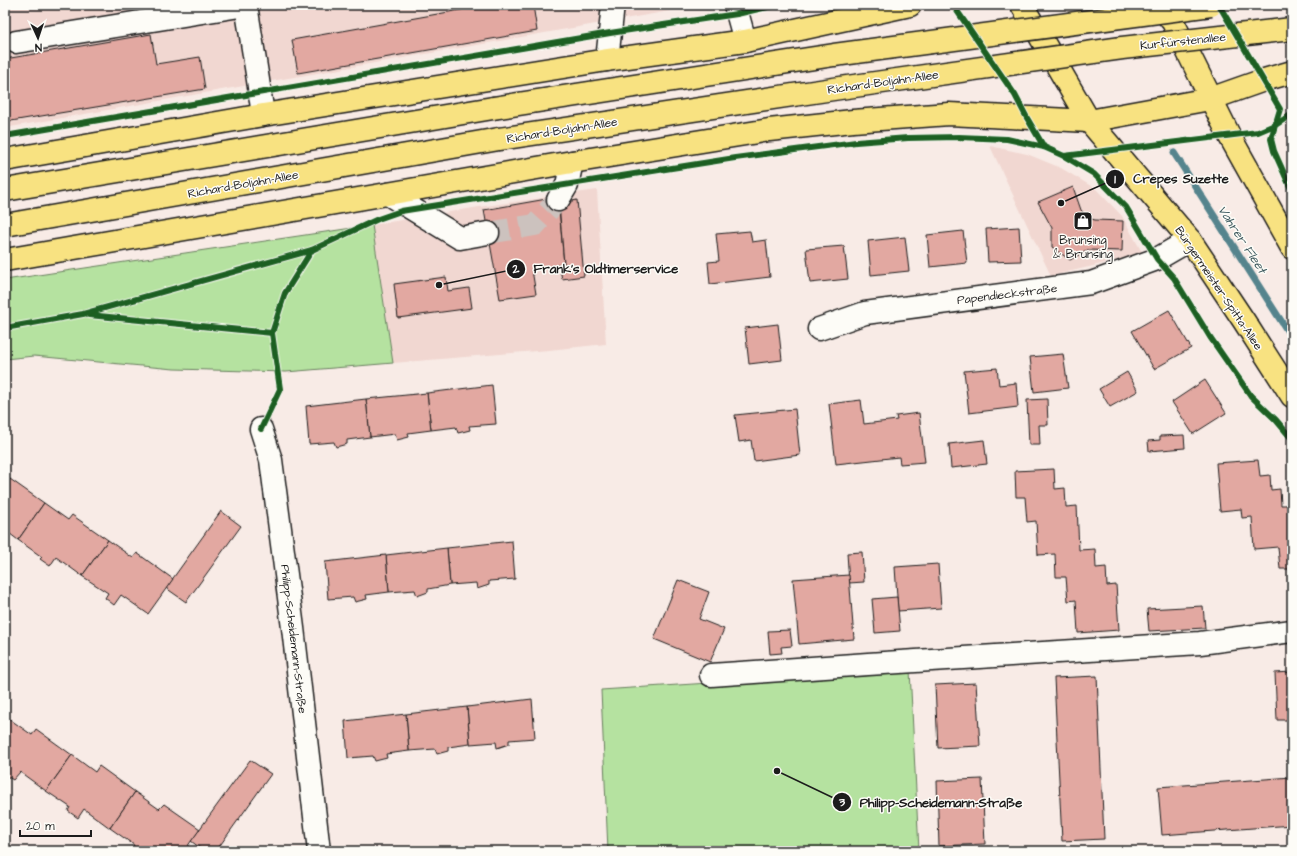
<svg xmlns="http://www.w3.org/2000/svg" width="1297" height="856" font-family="'Architects Daughter',sans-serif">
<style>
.built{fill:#f1d7d1}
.green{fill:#b5e2a0;stroke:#687f5e}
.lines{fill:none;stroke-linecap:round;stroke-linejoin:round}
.stream{stroke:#55848d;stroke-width:7}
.building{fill:#e2a8a1;stroke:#1c1c1c}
.minor-tunnel{stroke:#ccc2be;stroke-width:22;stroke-dasharray:22 11;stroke-linecap:butt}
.minor-casing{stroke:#1c1c1c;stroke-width:25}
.major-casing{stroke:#1c1c1c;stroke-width:25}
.minor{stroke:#fdfcf7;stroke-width:22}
.major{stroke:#f8e281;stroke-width:22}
.major-bridge-casing{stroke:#1c1c1c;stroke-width:25;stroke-linecap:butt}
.major-bridge{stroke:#f8e281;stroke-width:22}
.cycleway-casing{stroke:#fdfcf7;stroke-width:8}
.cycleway{stroke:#1b5e20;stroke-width:6}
.labels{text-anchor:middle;stroke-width:3;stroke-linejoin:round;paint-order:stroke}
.street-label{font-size:12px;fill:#1c1c1c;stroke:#fdfcf7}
.poi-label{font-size:12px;fill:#1c1c1c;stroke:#fdfcf7}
.water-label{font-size:13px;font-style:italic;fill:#3d595e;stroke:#fdfcf7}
.leader{fill:none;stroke:#1c1c1c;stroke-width:1.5}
.callout-dot{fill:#1c1c1c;stroke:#fdfcf7;stroke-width:1.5}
.mark-label{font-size:12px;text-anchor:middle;font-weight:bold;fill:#fff}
.callout-label{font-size:13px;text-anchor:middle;font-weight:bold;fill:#1c1c1c;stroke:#fdfcf7;stroke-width:3;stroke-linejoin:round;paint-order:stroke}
</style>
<rect width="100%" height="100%" fill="#f8ebe6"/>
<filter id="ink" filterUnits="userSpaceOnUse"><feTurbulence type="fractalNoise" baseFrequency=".025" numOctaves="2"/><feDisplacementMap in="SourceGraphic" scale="8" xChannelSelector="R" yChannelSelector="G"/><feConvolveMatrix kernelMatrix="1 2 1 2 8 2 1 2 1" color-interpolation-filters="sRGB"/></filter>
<g filter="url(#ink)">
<g class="built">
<path d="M5 5H704L5 128Z"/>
<path d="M990 146 1027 154 1061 168 1096 189 1122 216 1143 254 1051 276Z"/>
<path d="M597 190 606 344 549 350 393 363 372 225 479 207Z"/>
</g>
<g class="green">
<path d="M372 225 393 363 286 372 174 369 34 356 5 359V280Z"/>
<path d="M910 670 919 851H608L601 690Z"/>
</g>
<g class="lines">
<path class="stream" d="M1174 153 1292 338"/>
</g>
<g class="building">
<path d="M488 5H533L537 31 298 73 292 40Z"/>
<path d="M151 34 156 64 200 57 205 89 5 122V59Z"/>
<path d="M1073 187 1081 210 1088 218 1095 220 1123 221 1122 251 1088 250 1070 260 1052 247V228L1038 202Z"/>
<path d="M558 197 564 264 532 270 536 294 500 299 484 210Z"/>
<path d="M577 200 584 276 562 279 559 265 564 264 559 204Z"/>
<path d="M1019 227 1021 261 988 262 986 229Z"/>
<path d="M750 231 752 242 766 240 770 277 710 284 708 262 719 261 716 234Z"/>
<path d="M963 231 967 263 930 267 927 235Z"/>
<path d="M905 237 909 271 871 275 868 241Z"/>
<path d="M844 246 848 279 810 283 806 249Z"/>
<path d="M446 277 448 291 469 288 472 308 398 318 394 284Z"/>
<path d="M1169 310 1191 348 1154 369 1132 331Z"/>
<path d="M778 324 782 360 749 364 745 328Z"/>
<path d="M1063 354 1068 388 1034 392 1030 357Z"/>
<path d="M997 368 999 385 1016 383 1018 407 969 413 964 371Z"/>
<path d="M1127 372 1138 391 1110 407 1099 389Z"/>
<path d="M1205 380 1226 413 1193 434 1172 402Z"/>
<path d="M492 385 496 424 469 426 470 430 458 433 456 427 431 430 427 393Z"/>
<path d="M427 393 431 430 408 433 409 437 397 440 395 434 370 437 366 399Z"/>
<path d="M366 399 370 437 347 440V444L336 447 334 442 309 444 306 406Z"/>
<path d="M1047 399 1048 425H1039L1040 445H1029L1027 400Z"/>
<path d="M861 400 864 424 897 420 896 416 919 413 925 462 900 464 899 457 836 464 829 404Z"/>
<path d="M795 409 800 455 754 461 751 440 739 442 735 415Z"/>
<path d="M1184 435 1185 448 1149 451 1148 441 1160 440V436Z"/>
<path d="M984 440 987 464 951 468 949 444Z"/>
<path d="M1258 460 1260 476 1270 475 1271 490 1280 489 1281 505H1289L1292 545V589L1291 569H1280L1278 547 1254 549 1252 517 1242 518 1241 509 1220 511 1216 463Z"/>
<path d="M1054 469 1055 489 1065 488 1066 507 1077 506 1079 550 1095 549 1096 568 1106 567 1107 586 1116 585 1119 630 1078 633 1076 600 1068 601 1066 577H1056L1055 554 1038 555 1036 521 1027 522 1025 497H1016L1015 471Z"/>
<path d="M10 479 44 503 18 540 5 530V485Z"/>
<path d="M44 503 68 520 72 515 108 540 82 576 56 557 50 566 40 559 42 557 18 540Z"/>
<path d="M221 511 241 526 186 602 166 588Z"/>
<path d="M108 540 133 558 137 553 173 579 148 614 121 595 114 605 105 598 108 593 82 576Z"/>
<path d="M512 541 515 579 489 581V585L477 589 476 583 450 585 447 548Z"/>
<path d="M447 548 450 585 428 589V592L417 596 415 590 389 592 386 555Z"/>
<path d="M862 552 864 582 849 583 847 553Z"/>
<path d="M386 555 389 592 366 595 367 599 355 602 353 597 328 599 325 562Z"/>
<path d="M938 564 941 608 898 611 895 567Z"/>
<path d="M849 575 854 639 799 644 793 579Z"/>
<path d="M678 580 709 592 699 619 724 629 710 662 654 639Z"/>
<path d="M897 597 900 631 875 633 872 599Z"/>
<path d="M1203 606 1205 628 1149 631 1147 609Z"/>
<path d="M790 630 792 646 781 647 782 653 770 654 768 631Z"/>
<path d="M1292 672V720H1277L1275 673Z"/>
<path d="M1097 676 1104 839 1062 841 1054 678Z"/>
<path d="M976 683 980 746 938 748 935 685Z"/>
<path d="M532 699 535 738 509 740V744L497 748 496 742 470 744 467 707Z"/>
<path d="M467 707 470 744 448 747V751L437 754 435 749 409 751 406 714Z"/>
<path d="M406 714 409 751 386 754 387 758 375 761 373 756 348 758 345 721Z"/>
<path d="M8 718 32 735 36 729 72 755 46 791 20 772 13 780 5 775 6 771 5 770V722Z"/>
<path d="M72 755 95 772 99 766 135 792 110 828 84 809 78 818 68 811 70 807 46 791Z"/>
<path d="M250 760 271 774 216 851H204L191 841Z"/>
<path d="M1292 777V825L1162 835 1158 787Z"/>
<path d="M982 779 985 844 939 846 937 781Z"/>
<path d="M135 792 159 809 164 804 200 829 184 851H155L148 846 145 851H135L132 849 134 845 110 828Z"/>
</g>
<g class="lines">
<path class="minor-tunnel" d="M488 233 535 225 558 200"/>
<g class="minor-casing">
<g id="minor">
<path d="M246 5 258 80 263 115"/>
<path d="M735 5 745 41"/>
<path d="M16 42 246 5"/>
<path d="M607 60 613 5"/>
<path d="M388 194 460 238 488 233"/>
<path d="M558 200 567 185 572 162"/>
<path d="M819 329 865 313 1091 283 1157 259 1190 240"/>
<path d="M261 429 271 460 293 628 319 851"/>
<path d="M711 675 868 664 1200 643 1292 631"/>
</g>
</g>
<g class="major-casing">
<g id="major">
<path d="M1022 5 1089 121 1190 240 1244 321 1292 396"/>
<path d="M1159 5 1173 22 1229 135 1292 248"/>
<path d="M5 160 263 115 607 60 745 41 910 5"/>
<path d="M5 190 493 108"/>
<path d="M5 225 499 139"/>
<path d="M5 260 572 162 769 130 853 121 949 114 1089 121 1210 99 1264 80 1292 72"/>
</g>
</g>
<use href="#minor" class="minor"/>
<use href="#major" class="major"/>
<g class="major-bridge-casing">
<g id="major-bridge">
<path d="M493 108 834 55 1211 5"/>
<path d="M499 139 840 88 1122 48 1292 29"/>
</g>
</g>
<use href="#major-bridge" class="major-bridge"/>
<g class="cycleway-casing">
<g id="cycleway">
<path d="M953 5 1015 95 1027 118 1044 147"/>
<path d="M1219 5 1280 109 1271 139 1274 151 1292 191"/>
<path d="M5 136 610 33 737 14 777 5"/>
<path d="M1064 156 1258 132 1277 124 1292 114"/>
<path d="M89 315 272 333"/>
<path d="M5 328 83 314 312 250 378 219 401 211 735 158 856 142 908 138 959 137 1007 139 1044 147 1064 156 1094 174 1126 207 1157 259 1174 278 1210 337 1251 396 1276 420 1292 439"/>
<path d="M261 429 280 389 272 333 285 293 312 250"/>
</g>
</g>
<use href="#cycleway" class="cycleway"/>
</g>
</g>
<defs>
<g id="shop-square" transform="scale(1)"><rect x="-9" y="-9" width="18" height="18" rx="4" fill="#1c1c1c" stroke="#fdfcf7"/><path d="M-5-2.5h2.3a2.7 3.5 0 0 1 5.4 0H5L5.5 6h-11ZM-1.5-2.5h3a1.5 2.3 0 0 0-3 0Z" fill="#fff"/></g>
</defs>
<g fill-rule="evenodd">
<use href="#shop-square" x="1083" y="221"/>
</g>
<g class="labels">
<g class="street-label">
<text transform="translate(1183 41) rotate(-6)" y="4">Kurfürstenallee</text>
<text transform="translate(883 82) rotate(-8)" y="4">Richard-Boljahn-Allee</text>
<text transform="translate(562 130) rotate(-9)" y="4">Richard-Boljahn-Allee</text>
<text transform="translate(243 184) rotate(-10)" y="4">Richard-Boljahn-Allee</text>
<text transform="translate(1219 288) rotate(56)" y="4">Bürgermeister-Spitta-Allee</text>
<text transform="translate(1007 294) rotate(-7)" y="4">Papendieckstraße</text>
<text transform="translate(294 639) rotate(83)" y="4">Philipp-Scheidemann-Straße</text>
</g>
<g class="poi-label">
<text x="1083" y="244">Brunsing<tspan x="1083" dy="14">&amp; Brunsing</tspan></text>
</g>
<g class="water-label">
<text transform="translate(1243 239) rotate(57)" y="5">Vahrer Fleet</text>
</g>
</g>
<path class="leader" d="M1061 203L1115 179M439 285L516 269M777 771L842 802"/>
<g class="callout-dot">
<circle cx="1061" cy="203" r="4"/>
<circle cx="439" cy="285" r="4"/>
<circle cx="777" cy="771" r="4"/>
<circle cx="1115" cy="179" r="10"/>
<circle cx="516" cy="269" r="10"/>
<circle cx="842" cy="802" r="10"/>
</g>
<g class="mark-label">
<text x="1115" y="183">1</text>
<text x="516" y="273">2</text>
<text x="842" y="806">3</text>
</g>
<g class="callout-label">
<text x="1181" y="183">Crepes Suzette</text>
<text x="606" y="273">Frank's Oldtimerservice</text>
<text x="941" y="807">Philipp-Scheidemann-Straße</text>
</g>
<rect width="1297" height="856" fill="none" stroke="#fdfcf7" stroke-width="20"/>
<rect x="10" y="10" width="1277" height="836" fill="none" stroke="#1c1c1c" stroke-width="1.5" filter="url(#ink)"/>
<g transform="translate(38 38) rotate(177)" stroke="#fdfcf7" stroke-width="3" paint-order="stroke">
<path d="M0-3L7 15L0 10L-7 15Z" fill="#1c1c1c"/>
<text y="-6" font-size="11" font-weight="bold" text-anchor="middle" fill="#1c1c1c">N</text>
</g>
<path d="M20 830v6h71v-6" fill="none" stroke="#1c1c1c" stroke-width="2"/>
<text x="26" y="830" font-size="12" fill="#1c1c1c" stroke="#fdfcf7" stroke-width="3" paint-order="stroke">20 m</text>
</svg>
